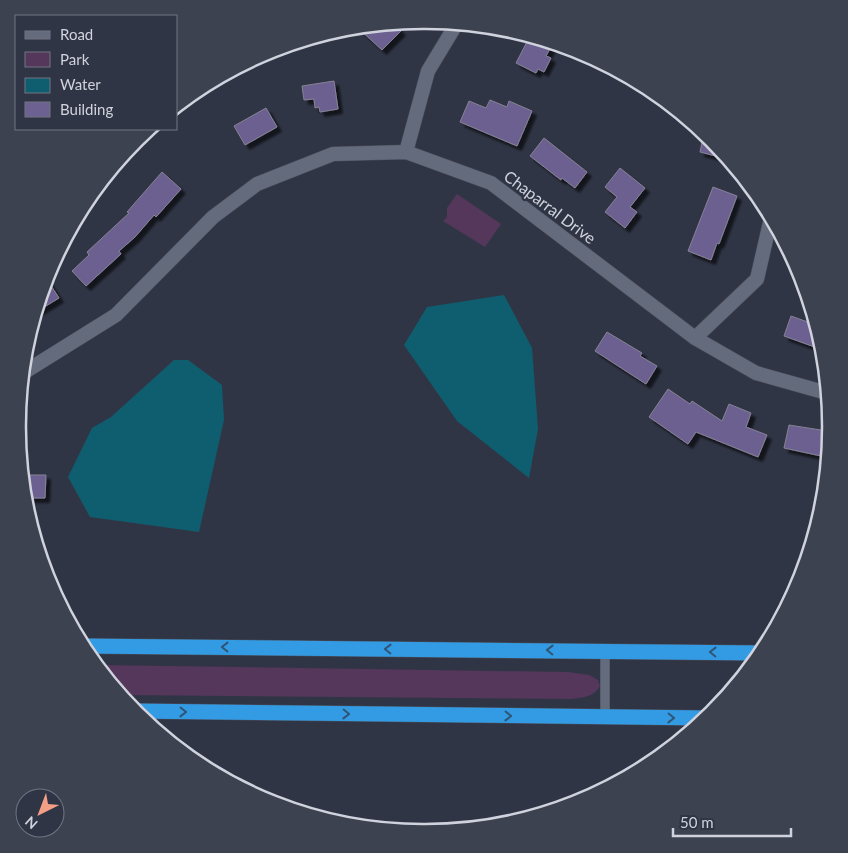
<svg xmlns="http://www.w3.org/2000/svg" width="848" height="853" font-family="Lato,sans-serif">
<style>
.green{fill:#54375b}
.water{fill:#0f5e70}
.building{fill:#6c6191;stroke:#868295;filter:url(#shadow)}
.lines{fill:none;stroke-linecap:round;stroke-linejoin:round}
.service-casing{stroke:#4c505d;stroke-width:10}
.minor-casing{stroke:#4c505d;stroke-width:15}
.motorway-casing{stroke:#4c505d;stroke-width:16}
.service{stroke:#646b7c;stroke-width:9}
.minor{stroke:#646b7c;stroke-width:14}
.motorway{stroke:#329be3;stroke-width:15}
.oneway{stroke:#315474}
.labels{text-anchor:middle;stroke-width:4.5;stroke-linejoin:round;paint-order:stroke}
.street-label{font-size:16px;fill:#d0d3dd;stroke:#303545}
.rim{fill:none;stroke:#d0d3dd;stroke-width:2.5}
</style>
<defs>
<filter id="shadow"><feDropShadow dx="4.5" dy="4.5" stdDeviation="1" flood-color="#0009"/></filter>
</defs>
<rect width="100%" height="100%" fill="#303545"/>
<g class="green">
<path d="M457 194 501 224 485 247 443 221 447 217V208Z"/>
<path d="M97 665 568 672 589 675 598 680 600 686C594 697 582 698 571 699L121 695Z"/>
</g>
<g class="water">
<path d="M504 295 532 348 538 429 529 478 457 421 404 345 427 307Z"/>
<path d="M174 360H188L222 385 224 420 199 532 90 517 68 477 92 428 111 417Z"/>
</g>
<g class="building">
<path d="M393 23 401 31 382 50 357 27Z"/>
<path d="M530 36 553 43 546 56 551 58 544 72 538 69 536 73 516 63Z"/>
<path d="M334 81 338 109 320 112 319 107 315 108 314 99 304 100 302 86Z"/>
<path d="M490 100 507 107 509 101 532 111 517 146 460 122 469 101 486 108Z"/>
<path d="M266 108 277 127 245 145 234 126Z"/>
<path d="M704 133 712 139 727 159 700 152Z"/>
<path d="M544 138 587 172 575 188 562 178 561 180 530 156Z"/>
<path d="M620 168 645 188 630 207 637 212 625 228 605 212 617 197 605 187Z"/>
<path d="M162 172 181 189 156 217 154 215 135 237 119 251 121 254 86 286 72 271 89 255 87 252 129 213 127 212Z"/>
<path d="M713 187 737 196 719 244 717 243 711 260 688 251Z"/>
<path d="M46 278 59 298 36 312 39 301Z"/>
<path d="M791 316 816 325 823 350 784 336Z"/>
<path d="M607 332 642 353 640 356 657 366 646 384 595 351Z"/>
<path d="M668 389 690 404 692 401 722 421 729 404 751 413 746 427 767 435 758 457 696 432 688 444 649 417Z"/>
<path d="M789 425 827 431 821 456 784 448Z"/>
<path d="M22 475H46L45 498H24Z"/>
</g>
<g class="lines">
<g class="service-casing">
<path id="service" d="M605 651V717"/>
</g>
<g class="minor-casing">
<g id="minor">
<path d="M406 152 428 71 457 23"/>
<path d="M695 338 757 279 771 218"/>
<path d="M23 373 116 315 213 217 257 184 333 154 406 152 491 183 695 338 756 373 827 393"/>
</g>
</g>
<g class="motorway-casing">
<g id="motorway">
<path d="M83 646 762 653"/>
<path d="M134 711 706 718"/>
</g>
</g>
<use href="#service" class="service"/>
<use href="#minor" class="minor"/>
<use href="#motorway" class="motorway"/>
</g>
<defs><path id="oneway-chevron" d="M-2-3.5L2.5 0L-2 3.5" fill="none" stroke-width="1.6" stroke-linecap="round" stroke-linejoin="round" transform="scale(1.25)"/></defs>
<g class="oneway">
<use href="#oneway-chevron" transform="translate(225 647) rotate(-179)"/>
<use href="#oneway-chevron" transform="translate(388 649) rotate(-179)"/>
<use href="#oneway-chevron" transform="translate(550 650) rotate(-179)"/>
<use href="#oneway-chevron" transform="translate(713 652) rotate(-179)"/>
<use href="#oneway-chevron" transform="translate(183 712) rotate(1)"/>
<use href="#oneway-chevron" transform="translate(346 714) rotate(1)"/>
<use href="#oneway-chevron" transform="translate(508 716) rotate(1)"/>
<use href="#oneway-chevron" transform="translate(671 718) rotate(1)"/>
</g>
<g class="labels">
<g class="street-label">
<text transform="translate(550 207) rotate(37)" y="6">Chaparral Drive</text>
</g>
</g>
<path d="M0 0H848V853H0ZM423 29H425A397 397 0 0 1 822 426V427A397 397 0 0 1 425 824H423A397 397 0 0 1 26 427V426A397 397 0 0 1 423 29Z" fill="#3d4251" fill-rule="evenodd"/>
<path class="rim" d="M423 29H425A397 397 0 0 1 822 426V427A397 397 0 0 1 425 824H423A397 397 0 0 1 26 427V426A397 397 0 0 1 423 29Z"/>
<rect x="15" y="15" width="162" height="115" fill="#303545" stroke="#707482"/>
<rect x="25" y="31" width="25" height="8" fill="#646b7c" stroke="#707482"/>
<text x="60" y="40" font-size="15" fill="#d0d3dd">Road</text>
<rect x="25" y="52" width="25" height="15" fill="#54375b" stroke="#707482"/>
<text x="60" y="65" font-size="15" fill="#d0d3dd">Park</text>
<rect x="25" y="78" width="25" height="15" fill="#0f5e70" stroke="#707482"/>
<text x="60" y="90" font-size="15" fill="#d0d3dd">Water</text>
<rect x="25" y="102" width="25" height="15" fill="#6c6191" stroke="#707482"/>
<text x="60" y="115" font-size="15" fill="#d0d3dd">Building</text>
<g transform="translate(40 813) rotate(222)"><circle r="24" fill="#303545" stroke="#707482"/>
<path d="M0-4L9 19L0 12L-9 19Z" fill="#f39f86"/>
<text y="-8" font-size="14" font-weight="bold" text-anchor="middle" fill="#d0d3dd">N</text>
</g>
<path d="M673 828v8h118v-8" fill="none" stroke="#d0d3dd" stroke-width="2.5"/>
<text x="680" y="828" font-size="15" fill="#d0d3dd" stroke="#303545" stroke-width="4" paint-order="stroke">50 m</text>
</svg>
